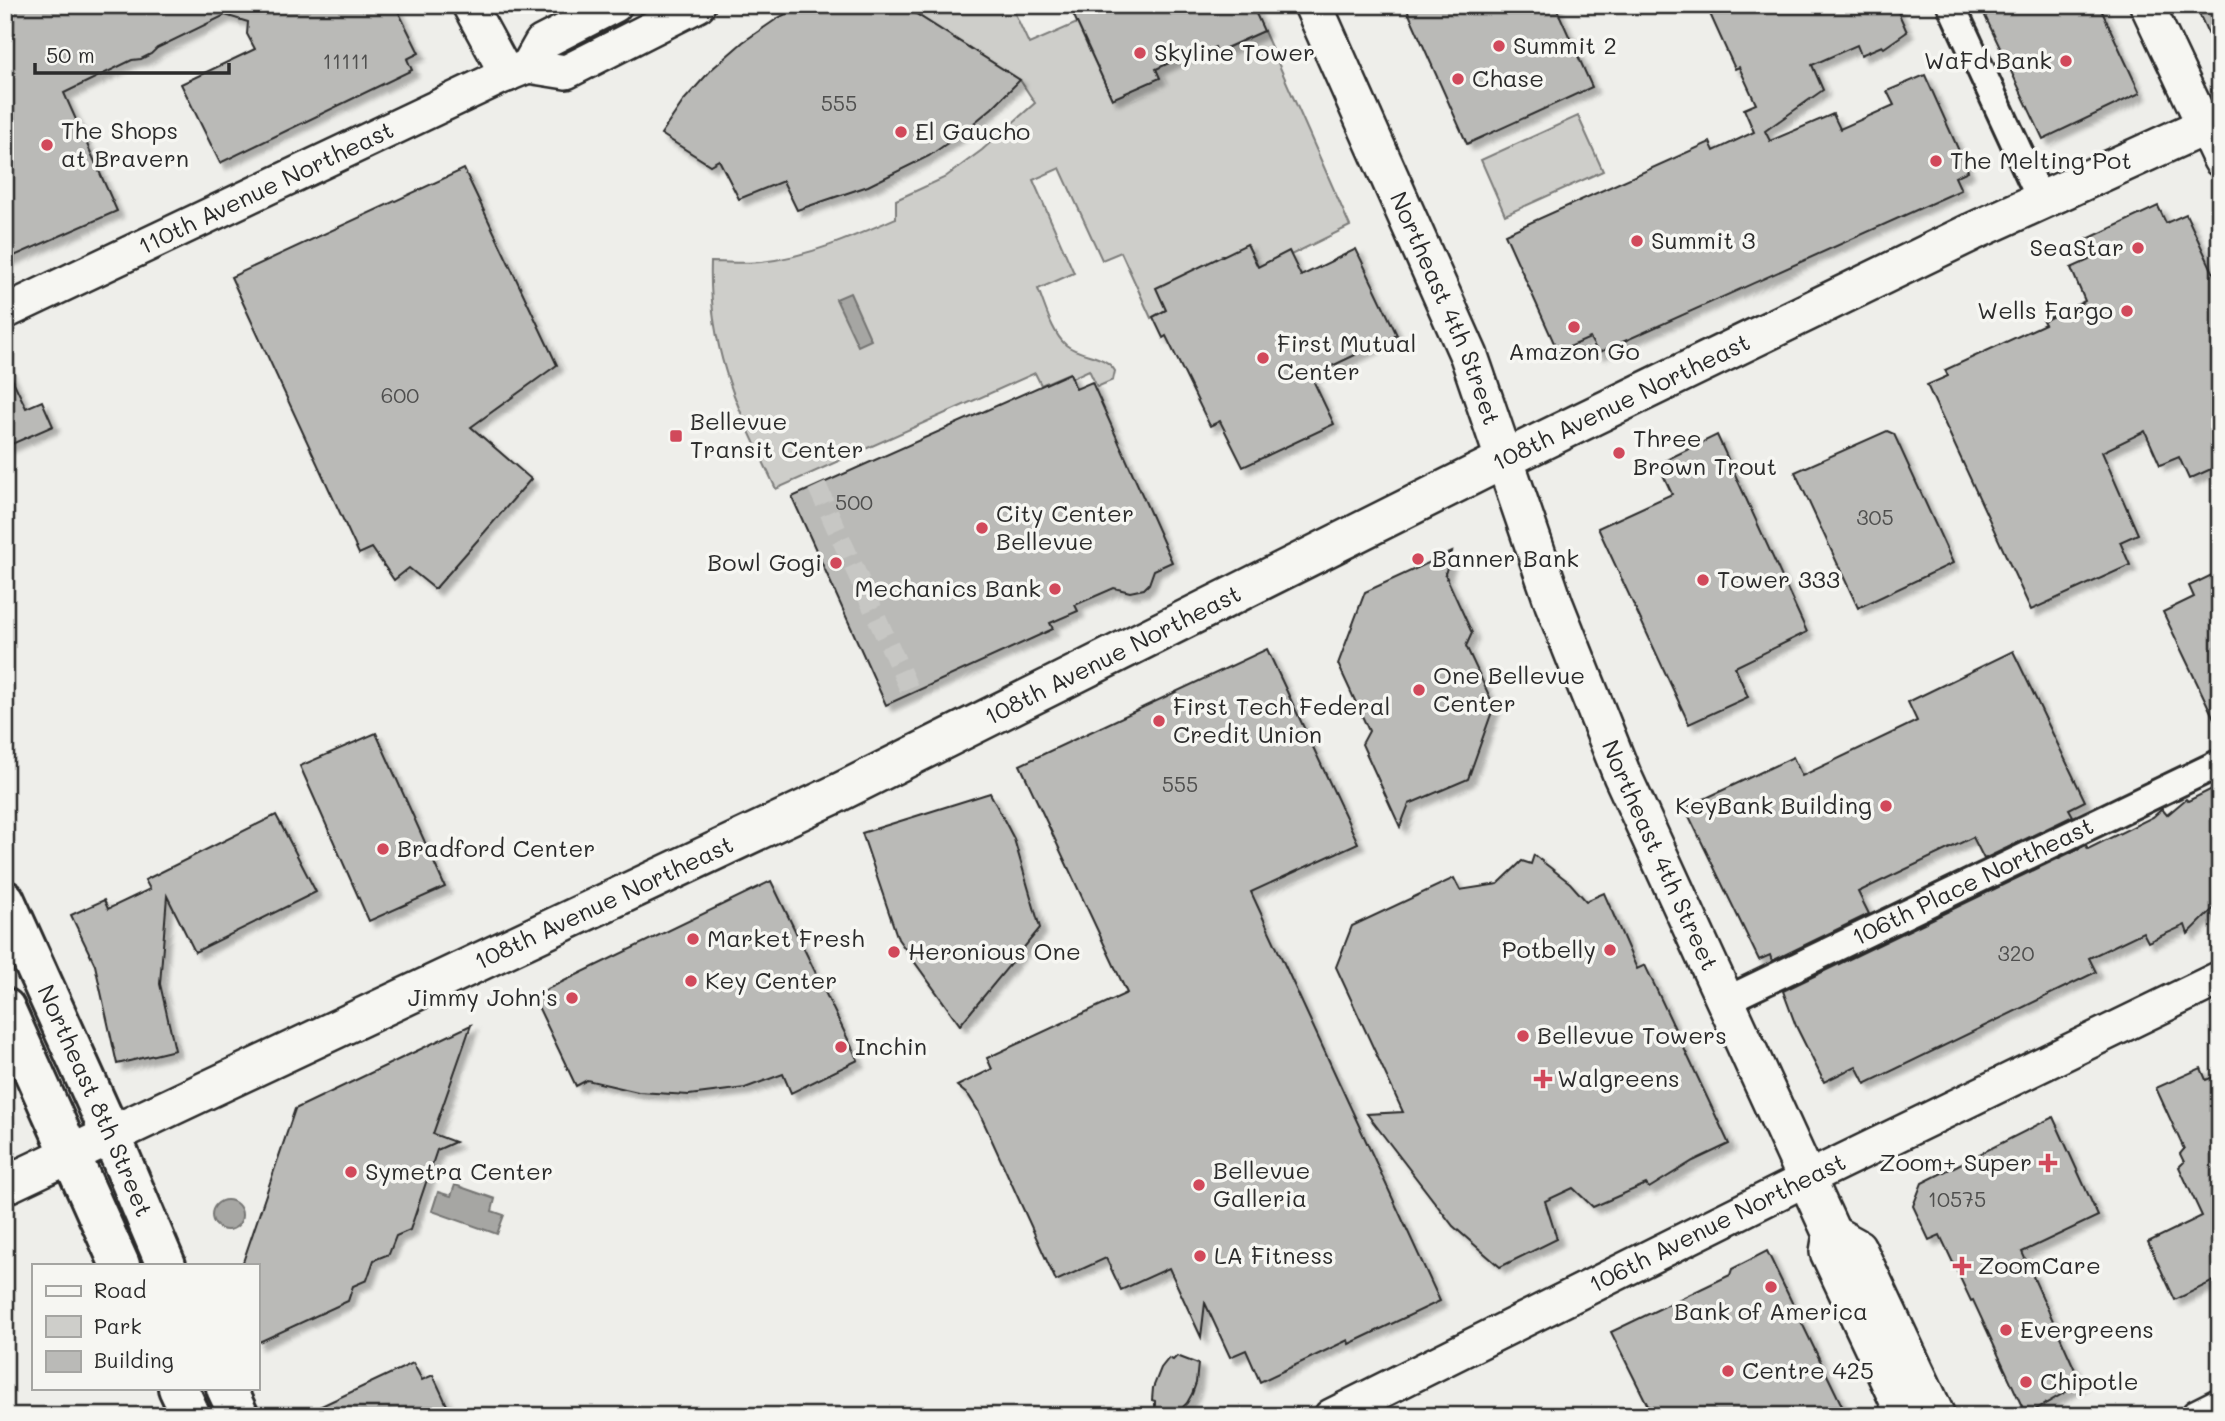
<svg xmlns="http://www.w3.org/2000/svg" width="2225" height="1421" font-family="Mali,sans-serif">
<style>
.green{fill:#cececa;stroke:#7c7c7a;stroke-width:2}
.water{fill:#a6a6a3;stroke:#757573;stroke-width:2}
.building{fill:#babab7;stroke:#2b2b2b;stroke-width:2;filter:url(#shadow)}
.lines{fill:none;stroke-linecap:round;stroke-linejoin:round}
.pedestrian-tunnel{stroke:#c7c7c4;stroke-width:19;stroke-dasharray:19 10;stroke-linecap:butt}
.minor-casing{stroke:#2b2b2b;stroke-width:32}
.tertiary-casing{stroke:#2b2b2b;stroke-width:38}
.secondary-casing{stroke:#2b2b2b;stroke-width:42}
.primary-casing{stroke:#2b2b2b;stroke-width:44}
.minor{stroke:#f6f6f2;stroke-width:26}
.tertiary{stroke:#f6f6f2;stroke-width:33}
.secondary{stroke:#f6f6f2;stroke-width:37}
.primary{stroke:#f6f6f2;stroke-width:38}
.poi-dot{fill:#d1495b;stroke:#f6f6f2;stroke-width:2.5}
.labels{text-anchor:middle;stroke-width:7;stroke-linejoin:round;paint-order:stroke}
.number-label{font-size:21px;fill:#4f4f4e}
.poi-label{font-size:24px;fill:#2b2b2b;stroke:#f6f6f2;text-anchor:start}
.street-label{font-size:24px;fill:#2b2b2b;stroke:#f6f6f2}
</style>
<defs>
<filter id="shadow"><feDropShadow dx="6" dy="6" stdDeviation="2" flood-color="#0004"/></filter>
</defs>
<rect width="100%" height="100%" fill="#eeeeea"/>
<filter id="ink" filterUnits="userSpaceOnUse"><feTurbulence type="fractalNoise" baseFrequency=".0143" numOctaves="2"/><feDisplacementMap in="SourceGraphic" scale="14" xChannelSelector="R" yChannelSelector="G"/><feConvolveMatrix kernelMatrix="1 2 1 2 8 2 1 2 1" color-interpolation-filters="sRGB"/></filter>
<g filter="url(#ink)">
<g class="green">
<path d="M902 5H1011L1029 44 1077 23 1112 99 1159 78 1156 69 1198 49 1200 54 1215 47 1218 52 1264 31 1350 226 1291 255 1289 251 1258 267 1247 244 1166 310 1151 318 1121 252 1102 260 1060 168 1033 180 1074 273 1038 289C1045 306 1052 333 1066 345 1081 357 1105 354 1115 371L1113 380 1097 387 1089 370 1072 378 1069 373 1041 385 1035 373 776 489C739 410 708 353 711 262 727 262 745 264 761 262 808 257 853 237 896 218V200L944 178 982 150 1035 103 1020 80Z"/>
<path d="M1578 116 1603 171 1505 215 1481 160Z"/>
</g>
<g class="water">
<path d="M850 293 871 340 858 346 836 299Z"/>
<path d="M455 1185 495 1199 492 1211 504 1215 497 1234 432 1211 438 1192 451 1196Z"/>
<circle cx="227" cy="1215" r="15"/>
</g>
<g class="building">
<path d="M5 5H395L419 53 407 59 412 70 220 163 181 84 255 49 247 34 248 22 225 15 157 48 151 54 141 59 132 60 64 93 117 211 5 260Z"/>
<path d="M802 5H902L1020 80 992 108 962 133 929 156 868 186 797 210 783 181 739 199 719 160 710 165 661 134 684 100 712 69 743 42 778 18Z"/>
<path d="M1069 5H1252L1264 31 1217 52 1215 47 1200 54 1198 49 1156 69 1160 78 1112 99Z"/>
<path d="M1405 5H1555L1592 87 1467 144Z"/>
<path d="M1706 5H1895L1907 32 1884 48 1882 46 1861 55 1857 45 1812 65 1823 90 1765 131 1770 141 1833 114 1840 129 1894 105 1887 91 1925 75 1968 171 1955 177 1961 190 1598 353 1590 338 1558 352 1505 234 1710 142 1714 151 1754 132 1744 109 1756 104 1739 67 1735 69Z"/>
<path d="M1998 5H2099L2140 93 2043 139 1985 16Z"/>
<path d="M2195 5H2220V59Z"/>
<path d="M464 169 557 365 471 427 531 479 435 589 409 568 394 580 372 548 359 554 231 277Z"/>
<path d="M2158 206 2166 223 2186 214 2220 287V465L2189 479 2179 457 2160 465 2145 431 2102 452 2138 534 2120 542 2130 565 2031 610 1927 385 1948 376 1945 370 2045 324 2043 321 2085 301 2071 268 2089 260 2081 242Z"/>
<path d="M1247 244 1258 267 1289 251 1301 276 1356 249 1397 335 1311 376 1334 424 1243 467 1220 421 1210 426 1166 336 1163 338 1153 317 1166 310 1156 288Z"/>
<path d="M5 364 26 408 42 401 53 426 5 447Z"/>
<path d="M1070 373 1076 389 1092 382 1172 562 1154 570 1149 584 1144 589 1130 592 1114 588 1075 605 1078 611 1050 623 1053 629 886 705 792 497Z"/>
<path d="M1887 431 1894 434 1953 563 1858 608 1795 472Z"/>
<path d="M1717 435 1807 632 1735 667 1748 697 1689 724 1598 528 1672 494 1658 464Z"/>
<path d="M1452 552 1445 574 1472 633 1466 646 1494 706 1468 779 1409 804 1400 827 1362 744 1369 731 1338 664 1365 592Z"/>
<path d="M2220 571V731L2163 612 2194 597 2189 586Z"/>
<path d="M1267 649 1358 843 1251 892 1440 1301 1349 1344 1348 1340 1260 1382 1246 1350 1230 1357 1205 1303 1201 1337 1169 1268 1121 1290 1106 1258 1056 1281 979 1112 969 1096 957 1086 992 1069 987 1058 1127 993 1020 765Z"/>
<path d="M2013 651 2085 801 2069 809 2073 816 1984 859 1973 837 1858 892 1869 914 1772 961 1770 955 1759 960 1685 808 1793 757 1802 776 1917 721 1908 702Z"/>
<path d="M376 733 445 887 369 921 300 766Z"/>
<path d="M2220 785V905L2213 909 2188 934 2185 925 2148 942 2143 932 2089 958 2096 972 1865 1084 1856 1066 1824 1082 1796 1026 1783 991 2086 845 2088 849 2153 817 2162 809 2167 815 2186 799 2188 801Z"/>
<path d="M990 793 1014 839 1040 928 960 1025 898 939 862 833Z"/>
<path d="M276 815 316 892 195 952 167 896 160 984 175 1050 117 1064 95 965 71 915 104 900 108 909 150 889 145 880Z"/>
<path d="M1534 855 1570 883 1586 901 1604 893 1637 969 1645 965 1729 1144 1693 1161 1649 1188 1646 1184 1593 1207 1573 1188 1545 1201 1557 1239 1500 1267 1453 1226 1367 1114 1403 1112 1336 967 1352 926 1454 878 1460 890 1498 884 1522 861 1531 864Z"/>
<path d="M771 881 858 1060 791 1093 783 1074 745 1088 689 1095 638 1092 587 1080 576 1086 533 996Z"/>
<path d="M471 1025 433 1134 455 1142 437 1150 410 1230 396 1236 389 1254 374 1260 367 1280 353 1286 348 1301 257 1343V1265H242L295 1109Z"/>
<path d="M2201 1068 2206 1080 2220 1074V1278L2175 1300 2148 1242 2202 1216 2179 1167 2184 1162 2180 1154 2184 1149 2156 1088Z"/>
<path d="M2053 1117 2098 1216 2022 1252 2081 1383 2026 1415 1973 1300 1971 1301 1940 1235 1929 1240 1913 1206 1922 1183Z"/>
<path d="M1767 1251 1847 1416H1653L1611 1332 1730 1275 1732 1269Z"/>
<path d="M1177 1356 1198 1364 1196 1383 1192 1394 1187 1403 1175 1415 1155 1407V1401L1152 1400 1153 1388 1161 1368 1169 1358 1173 1360Z"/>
<path d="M413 1363 422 1380 433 1375 452 1416H300Z"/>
</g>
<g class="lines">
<path class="pedestrian-tunnel" d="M817 486 911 693"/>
<g class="minor-casing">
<g id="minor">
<path d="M1951 5 2041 200"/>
<path id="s1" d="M1725 1001 2220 763"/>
</g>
</g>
<g class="tertiary-casing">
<g id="tertiary">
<path d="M469 5 507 75"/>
<path d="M2147 5 2220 160"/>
<path d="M528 66 541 43 615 5"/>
<path id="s2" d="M5 312 501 77 528 66 566 72 698 5"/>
<path id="s3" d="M1331 1416 1806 1179 2220 978"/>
<path d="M2198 1416 2220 1405"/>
</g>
</g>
<g class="secondary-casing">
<g id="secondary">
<path id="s4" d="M1313 5 1469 356 1554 604 1622 775 1832 1234 1829 1252 1906 1416"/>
<path id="s5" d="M5 1185 834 795 1503 460 1972 232 2220 119"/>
<path d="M1832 1234 1857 1248 1936 1416"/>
</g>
</g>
<g class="primary-casing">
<g id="primary">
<path id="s6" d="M5 900 111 1135 166 1265"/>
<path d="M5 1008 120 1265"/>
<path d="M178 1388 191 1416"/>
<path d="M226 1388 239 1416"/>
</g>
</g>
<use href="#minor" class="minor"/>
<use href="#tertiary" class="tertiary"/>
<use href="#secondary" class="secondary"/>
<use href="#primary" class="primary"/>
</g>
</g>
<g class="poi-dot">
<circle cx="1499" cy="46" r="7"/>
<circle cx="1140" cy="53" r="7"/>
<circle cx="2066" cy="61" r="7"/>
<circle cx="1458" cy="79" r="7"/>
<circle cx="901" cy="132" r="7"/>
<circle cx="47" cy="145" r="7"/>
<circle cx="1936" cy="161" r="7"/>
<circle cx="1637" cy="241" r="7"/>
<circle cx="2138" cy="248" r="7"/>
<circle cx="2127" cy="311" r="7"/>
<circle cx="1574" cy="327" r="7"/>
<circle cx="1263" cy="358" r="7"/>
<rect x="669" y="429" width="14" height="14" rx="3.5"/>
<circle cx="1619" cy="453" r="7"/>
<circle cx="982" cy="528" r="7"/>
<circle cx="1418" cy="559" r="7"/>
<circle cx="836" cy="563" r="7"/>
<circle cx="1703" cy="580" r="7"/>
<circle cx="1055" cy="589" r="7"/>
<circle cx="1419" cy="690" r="7"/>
<circle cx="1159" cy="721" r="7"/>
<circle cx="1886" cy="806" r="7"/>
<circle cx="383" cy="849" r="7"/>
<circle cx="693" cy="939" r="7"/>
<circle cx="1610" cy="950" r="7"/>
<circle cx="894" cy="952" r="7"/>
<circle cx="691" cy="981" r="7"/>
<circle cx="572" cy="998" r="7"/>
<circle cx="1523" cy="1036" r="7"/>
<circle cx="841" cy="1047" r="7"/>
<path d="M1539.5 1068.5h7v7h7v7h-7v7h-7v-7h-7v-7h7z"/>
<path d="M2044.5 1152.5h7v7h7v7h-7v7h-7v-7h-7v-7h7z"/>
<circle cx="351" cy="1172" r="7"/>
<circle cx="1199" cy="1185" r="7"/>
<circle cx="1200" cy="1256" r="7"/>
<path d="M1958.5 1255.5h7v7h7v7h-7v7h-7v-7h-7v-7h7z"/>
<circle cx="1771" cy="1287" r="7"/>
<circle cx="2006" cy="1330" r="7"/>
<circle cx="1728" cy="1371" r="7"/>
<circle cx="2026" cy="1382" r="7"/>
</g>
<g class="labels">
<g class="number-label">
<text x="346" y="69">11111</text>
<text x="839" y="111">555</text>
<text x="400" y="403">600</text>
<text x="854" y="510">500</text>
<text x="1875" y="525">305</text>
<text x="1180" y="792">555</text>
<text x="2016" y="961">320</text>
<text x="1957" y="1207">10575</text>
</g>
<g class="poi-label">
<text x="1513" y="54">Summit 2</text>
<text x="1154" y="61">Skyline Tower</text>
<text x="2052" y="69" text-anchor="end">WaFd Bank</text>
<text x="1472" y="87">Chase</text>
<text x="61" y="139">The Shops<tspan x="61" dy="28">at Bravern</tspan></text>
<text x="915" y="140">El Gaucho</text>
<text x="1950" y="169">The Melting Pot</text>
<text x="1651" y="249">Summit 3</text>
<text x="2124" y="256" text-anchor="end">SeaStar</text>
<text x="2113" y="319" text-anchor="end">Wells Fargo</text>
<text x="1277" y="352">First Mutual<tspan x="1277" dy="28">Center</tspan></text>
<text x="1574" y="360" text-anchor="middle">Amazon Go</text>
<text x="690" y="430">Bellevue<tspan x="690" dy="28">Transit Center</tspan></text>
<text x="1633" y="447">Three<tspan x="1633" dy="28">Brown Trout</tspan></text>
<text x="996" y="522">City Center<tspan x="996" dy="28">Bellevue</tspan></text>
<text x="1432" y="567">Banner Bank</text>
<text x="822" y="571" text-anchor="end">Bowl Gogi</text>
<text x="1717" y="588">Tower 333</text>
<text x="1041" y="597" text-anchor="end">Mechanics Bank</text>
<text x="1433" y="684">One Bellevue<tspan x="1433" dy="28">Center</tspan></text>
<text x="1173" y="715">First Tech Federal<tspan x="1173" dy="28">Credit Union</tspan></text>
<text x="1872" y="814" text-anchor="end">KeyBank Building</text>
<text x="397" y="857">Bradford Center</text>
<text x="707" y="947">Market Fresh</text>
<text x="1596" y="958" text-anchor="end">Potbelly</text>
<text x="908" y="960">Heronious One</text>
<text x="705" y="989">Key Center</text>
<text x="558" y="1006" text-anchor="end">Jimmy John's</text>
<text x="1537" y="1044">Bellevue Towers</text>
<text x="855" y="1055">Inchin</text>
<text x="1557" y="1087">Walgreens</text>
<text x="2032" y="1171" text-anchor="end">Zoom+ Super</text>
<text x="1213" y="1179">Bellevue<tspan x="1213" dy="28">Galleria</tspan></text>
<text x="365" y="1180">Symetra Center</text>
<text x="1214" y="1264">LA Fitness</text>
<text x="1978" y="1274">ZoomCare</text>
<text x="1771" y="1320" text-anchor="middle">Bank of America</text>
<text x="2020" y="1338">Evergreens</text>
<text x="1742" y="1379">Centre 425</text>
<text x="2040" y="1390">Chipotle</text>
</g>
<g class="street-label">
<text dy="8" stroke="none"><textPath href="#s2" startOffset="289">110th Avenue Northeast</textPath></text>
<text dy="8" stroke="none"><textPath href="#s4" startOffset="331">Northeast 4th Street</textPath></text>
<text dy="8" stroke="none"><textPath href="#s5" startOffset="1796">108th Avenue Northeast</textPath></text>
<text dy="8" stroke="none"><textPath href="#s5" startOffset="1228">108th Avenue Northeast</textPath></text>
<text dy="8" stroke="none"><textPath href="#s4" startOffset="919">Northeast 4th Street</textPath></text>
<text dy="8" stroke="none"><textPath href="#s1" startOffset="275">106th Place Northeast</textPath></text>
<text dy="8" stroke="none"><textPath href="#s5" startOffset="662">108th Avenue Northeast</textPath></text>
<text dy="8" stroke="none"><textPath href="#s6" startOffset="220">Northeast 8th Street</textPath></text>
<text dy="8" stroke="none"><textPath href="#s3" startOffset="432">106th Avenue Northeast</textPath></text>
</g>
</g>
<rect width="2225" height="1421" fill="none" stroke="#f6f6f2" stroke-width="28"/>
<rect x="14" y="14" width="2197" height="1393" fill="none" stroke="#2b2b2b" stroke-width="2.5" filter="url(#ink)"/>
<rect x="32" y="1264" width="228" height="126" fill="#f6f6f2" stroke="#a5a5a2" stroke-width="2"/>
<rect x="46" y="1286" width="35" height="10" fill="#f6f6f2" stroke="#a5a5a2" stroke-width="2"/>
<text x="94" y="1298" font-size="21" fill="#2b2b2b">Road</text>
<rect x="46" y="1316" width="35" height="21" fill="#cececa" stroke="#a5a5a2" stroke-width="2"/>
<text x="94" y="1334" font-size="21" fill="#2b2b2b">Park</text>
<rect x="46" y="1351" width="35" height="21" fill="#babab7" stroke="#a5a5a2" stroke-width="2"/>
<text x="94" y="1368" font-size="21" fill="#2b2b2b">Building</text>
<path d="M35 63v10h194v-10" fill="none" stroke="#2b2b2b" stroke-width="3.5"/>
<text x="46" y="63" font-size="21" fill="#2b2b2b" stroke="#f6f6f2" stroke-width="5" paint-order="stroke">50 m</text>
</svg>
